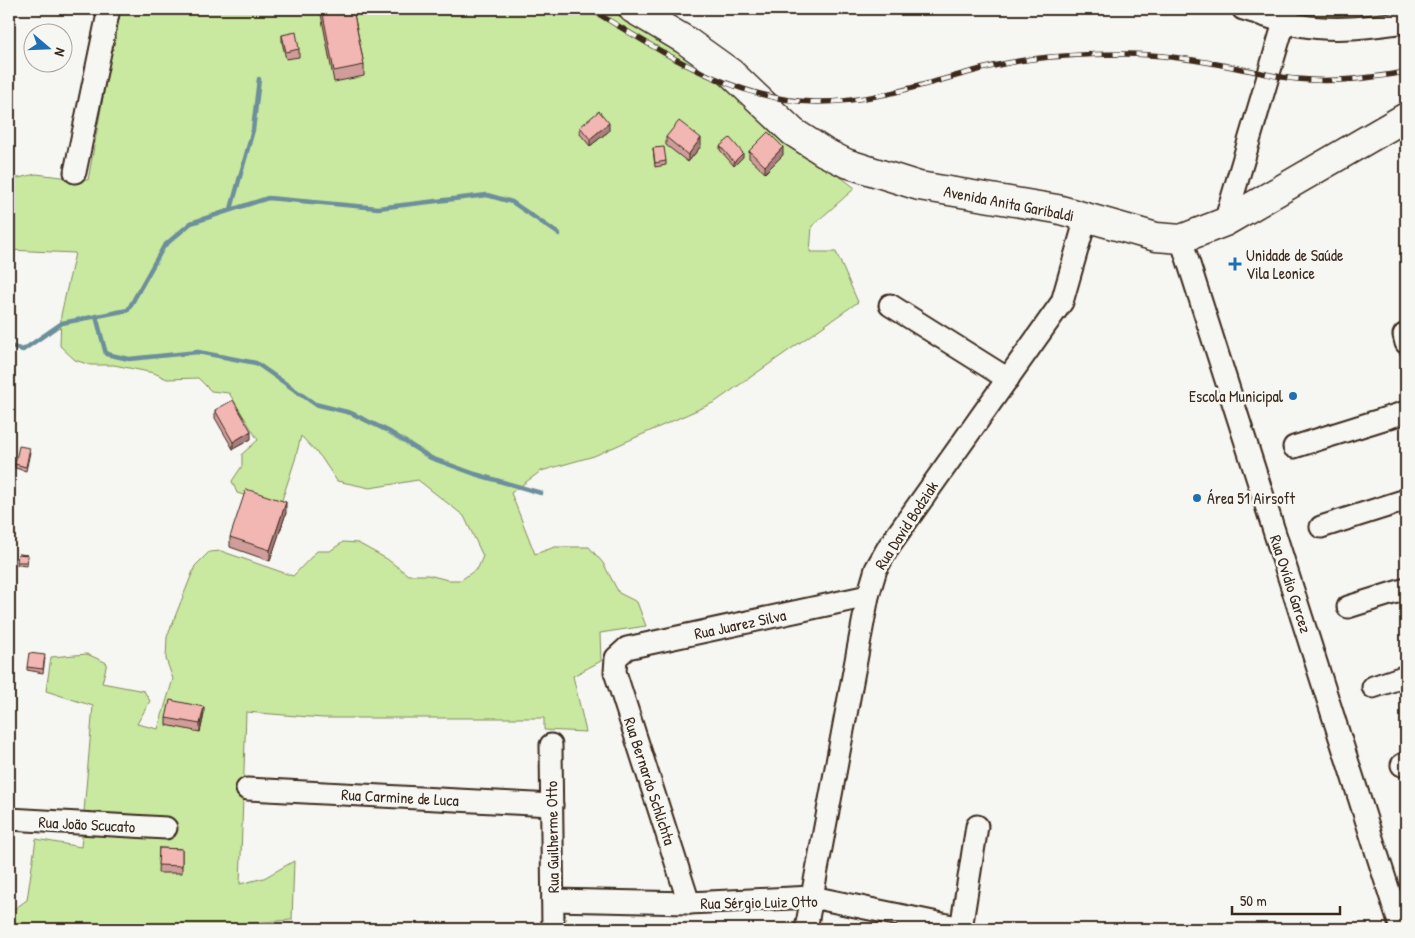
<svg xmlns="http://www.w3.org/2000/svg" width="1415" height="938" font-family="'Patrick Hand',sans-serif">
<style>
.green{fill:#c9e8a0;stroke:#82895f}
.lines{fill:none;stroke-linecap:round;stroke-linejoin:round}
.stream{stroke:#6c8f9b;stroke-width:4.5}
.minor-casing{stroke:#3b2a1e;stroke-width:25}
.major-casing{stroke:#3b2a1e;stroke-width:31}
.minor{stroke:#f6f6f2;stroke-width:21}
.major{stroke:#f6f6f2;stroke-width:28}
.rail-casing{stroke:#3b2a1e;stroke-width:5.5}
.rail{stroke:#f6f6f2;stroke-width:4;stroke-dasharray:11;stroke-linecap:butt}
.wall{fill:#d09d9a;stroke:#3b2a1e}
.shaded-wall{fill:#a97f7d;stroke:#3b2a1e}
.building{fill:#f2b6b3;stroke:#3b2a1e}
.poi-dot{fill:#1f6fb2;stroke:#f6f6f2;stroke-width:2}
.labels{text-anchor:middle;stroke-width:5;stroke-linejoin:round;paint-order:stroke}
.street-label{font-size:16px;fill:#3b2a1e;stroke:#f6f6f2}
.poi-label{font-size:16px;fill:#3b2a1e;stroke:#f6f6f2;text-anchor:start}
</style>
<rect width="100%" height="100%" fill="#f6f6f2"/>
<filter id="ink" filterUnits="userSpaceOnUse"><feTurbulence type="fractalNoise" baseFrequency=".02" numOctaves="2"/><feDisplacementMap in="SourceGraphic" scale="10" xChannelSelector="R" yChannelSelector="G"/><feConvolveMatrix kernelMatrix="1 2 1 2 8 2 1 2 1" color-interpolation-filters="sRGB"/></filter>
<g filter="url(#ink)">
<g class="green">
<path d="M119 9H608L709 69 807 151 855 188 812 226 810 252H836L858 302 715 402 594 456 541 471 511 493 535 554 555 547H589L603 563 619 593 637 602 646 626 600 633 601 661 573 676 586 732 544 730V718H323L246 712 240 884 264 878 294 861 292 920 247 923 246 929H9L10 912 27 900 36 839 81 847 93 706 46 691 51 657 87 654 107 663 102 683 144 691 150 701 137 724 158 729 173 679 166 659 167 637 195 566 209 552 221 551 293 576 317 551H330L343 542 358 543 387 559 408 575H428L448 580H461L478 568 483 556 464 516 418 480 370 488 337 481 321 457 301 436 295 460 280 506 237 493 232 481 242 466V454L258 440 229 393 211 391 198 378 167 379 154 373 114 365H90L75 360 60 346 61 315 75 253 9 250V180L36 174 88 180Z"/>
<path d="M1302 9H1406V14L1330 19 1300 15Z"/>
</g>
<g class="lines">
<g class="stream">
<path d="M231 209 253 130 259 79"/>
<path d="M96 316 106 354 129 359 198 352 256 363 315 404 351 413 388 431 431 458 475 474 541 493"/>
<path d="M9 346 23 350 62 323 128 310 164 246 191 223 268 198 378 208 487 195 512 202 559 234"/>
</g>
<g class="minor-casing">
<g id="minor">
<path d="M1243 9C1261 14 1279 21 1298 25 1335 32 1370 27 1406 22"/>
<path d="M75 172 109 9"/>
<path d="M1225 222 1288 9"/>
<path d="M1181 239 1401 929"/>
<path d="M890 305 1008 379"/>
<path d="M1404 335 1406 343"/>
<path d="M1294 447 1406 412"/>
<path d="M1321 527 1406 500"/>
<path d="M1348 607 1406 589"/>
<path d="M1373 687 1406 676"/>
<path d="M551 745 553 929"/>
<path d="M1402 765 1406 763"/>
<path d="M247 789 552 805"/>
<path d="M9 819 166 828"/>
<path d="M553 900 689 903 812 897 962 928"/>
<path d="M689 903 615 672 616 658 627 648 868 596"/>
<path d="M806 929 868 596 876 569 889 546 1062 302 1086 218"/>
<path d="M961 929 977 826"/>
</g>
</g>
<g class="major-casing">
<path id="major" d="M633 9 685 40 731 73 793 132 824 152 846 163 919 186 1057 209 1156 237 1181 239 1225 222 1406 117"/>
</g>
<use href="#minor" class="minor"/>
<use href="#major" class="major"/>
<g class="rail-casing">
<path id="rail" d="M590 9C658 49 733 101 815 102 878 103 937 79 998 65 1038 56 1083 54 1125 54 1164 54 1204 61 1242 69 1260 72 1279 78 1297 79 1334 83 1370 78 1406 72"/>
</g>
<use href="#rail" class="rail"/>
</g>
<g class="wall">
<path d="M320 9H353L364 65V76L334 82Z"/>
<path d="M282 35 299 49V57L286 59 282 42Z"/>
<path d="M580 127 609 131 590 146 580 134Z"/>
<path d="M666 137 701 146 688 162 666 145Z"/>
<path d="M720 146 743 157 734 166 720 150Z"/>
<path d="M653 148 666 161V165L655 167Z"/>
<path d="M749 151 783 155 765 173 749 158Z"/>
<path d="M215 410 251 439 233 449 215 418Z"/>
<path d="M30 452 26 471 15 468V464Z"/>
<path d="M286 513 270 561 230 547V537Z"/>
<path d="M18 554 28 555 27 566 17 565Z"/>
<path d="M45 658 43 673 27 670V667Z"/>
<path d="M204 714 200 732 166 725V718Z"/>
<path d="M159 848 182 849V873H158Z"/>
</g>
<g class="shaded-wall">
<path d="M609 123V131L590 146V139Z"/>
<path d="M701 138V146L688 162V155Z"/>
<path d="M783 147V155L765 173V166Z"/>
<path d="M743 153V157L734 166V162Z"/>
<path d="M251 431V439L233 449V442Z"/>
<path d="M286 502V513L270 561V550Z"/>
<path d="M204 707V714L200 732V724Z"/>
</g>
<g class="building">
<path d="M322 9H353L364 65 334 71Z"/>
<path d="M296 32 299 49 286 52 282 35Z"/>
<path d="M599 111 609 123 590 139 580 127Z"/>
<path d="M679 121 701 138 688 155 666 137Z"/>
<path d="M768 132 783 147 765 166 749 151Z"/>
<path d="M730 138 743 153 734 162 720 146Z"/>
<path d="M664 147 666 161 655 163 653 148Z"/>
<path d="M233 400 251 431 233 442 215 410Z"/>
<path d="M19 446 30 448 26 467 15 464Z"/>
<path d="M246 489 286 502 270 550 230 537Z"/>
<path d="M18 554 28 555 27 562H17Z"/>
<path d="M29 653 45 655 43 669 27 667Z"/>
<path d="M170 700 204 707 200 724 166 718Z"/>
<path d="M159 848 182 849V866L158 865Z"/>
</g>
</g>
<g class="poi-dot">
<path d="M1232.5 256.5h5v5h5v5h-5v5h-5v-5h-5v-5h5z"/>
<circle cx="1293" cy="396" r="5"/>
<circle cx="1197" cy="498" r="5"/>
</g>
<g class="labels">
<g class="street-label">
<text transform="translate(1009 203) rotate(11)" y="6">Avenida Anita Garibaldi</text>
<text transform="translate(906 525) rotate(-57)" y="6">Rua David Bodziak</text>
<text transform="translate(1291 584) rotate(72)" y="6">Rua Ovídio Garcez</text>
<text transform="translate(740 624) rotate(-12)" y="6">Rua Juarez Silva</text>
<text transform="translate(650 781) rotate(72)" y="6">Rua Bernardo Schlichta</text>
<text transform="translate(400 797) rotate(3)" y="6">Rua Carmine de Luca</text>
<text transform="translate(87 824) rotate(3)" y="6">Rua João Scucato</text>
<text transform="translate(552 837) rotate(-91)" y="6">Rua Guilherme Otto</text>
<text transform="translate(759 902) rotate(-1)" y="6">Rua Sérgio Luiz Otto</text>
</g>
<g class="poi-label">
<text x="1246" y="261">Unidade de Saúde<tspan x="1246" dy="18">Vila Leonice</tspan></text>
<text x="1283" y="402" text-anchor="end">Escola Municipal</text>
<text x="1207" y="504">Área 51 Airsoft</text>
</g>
</g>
<rect width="1415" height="938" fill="none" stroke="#f6f6f2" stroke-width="30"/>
<rect x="15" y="15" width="1385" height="908" fill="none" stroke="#3b2a1e" stroke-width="2" filter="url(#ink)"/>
<g transform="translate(48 48) rotate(109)"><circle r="24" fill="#f6f6f2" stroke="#aba49d"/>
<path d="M0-4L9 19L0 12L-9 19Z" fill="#1f6fb2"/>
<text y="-8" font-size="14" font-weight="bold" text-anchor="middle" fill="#3b2a1e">N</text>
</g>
<path d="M1232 906v8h108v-8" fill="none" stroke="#3b2a1e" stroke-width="2.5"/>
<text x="1240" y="906" font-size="15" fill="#3b2a1e" stroke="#f6f6f2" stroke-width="4" paint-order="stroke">50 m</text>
</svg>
